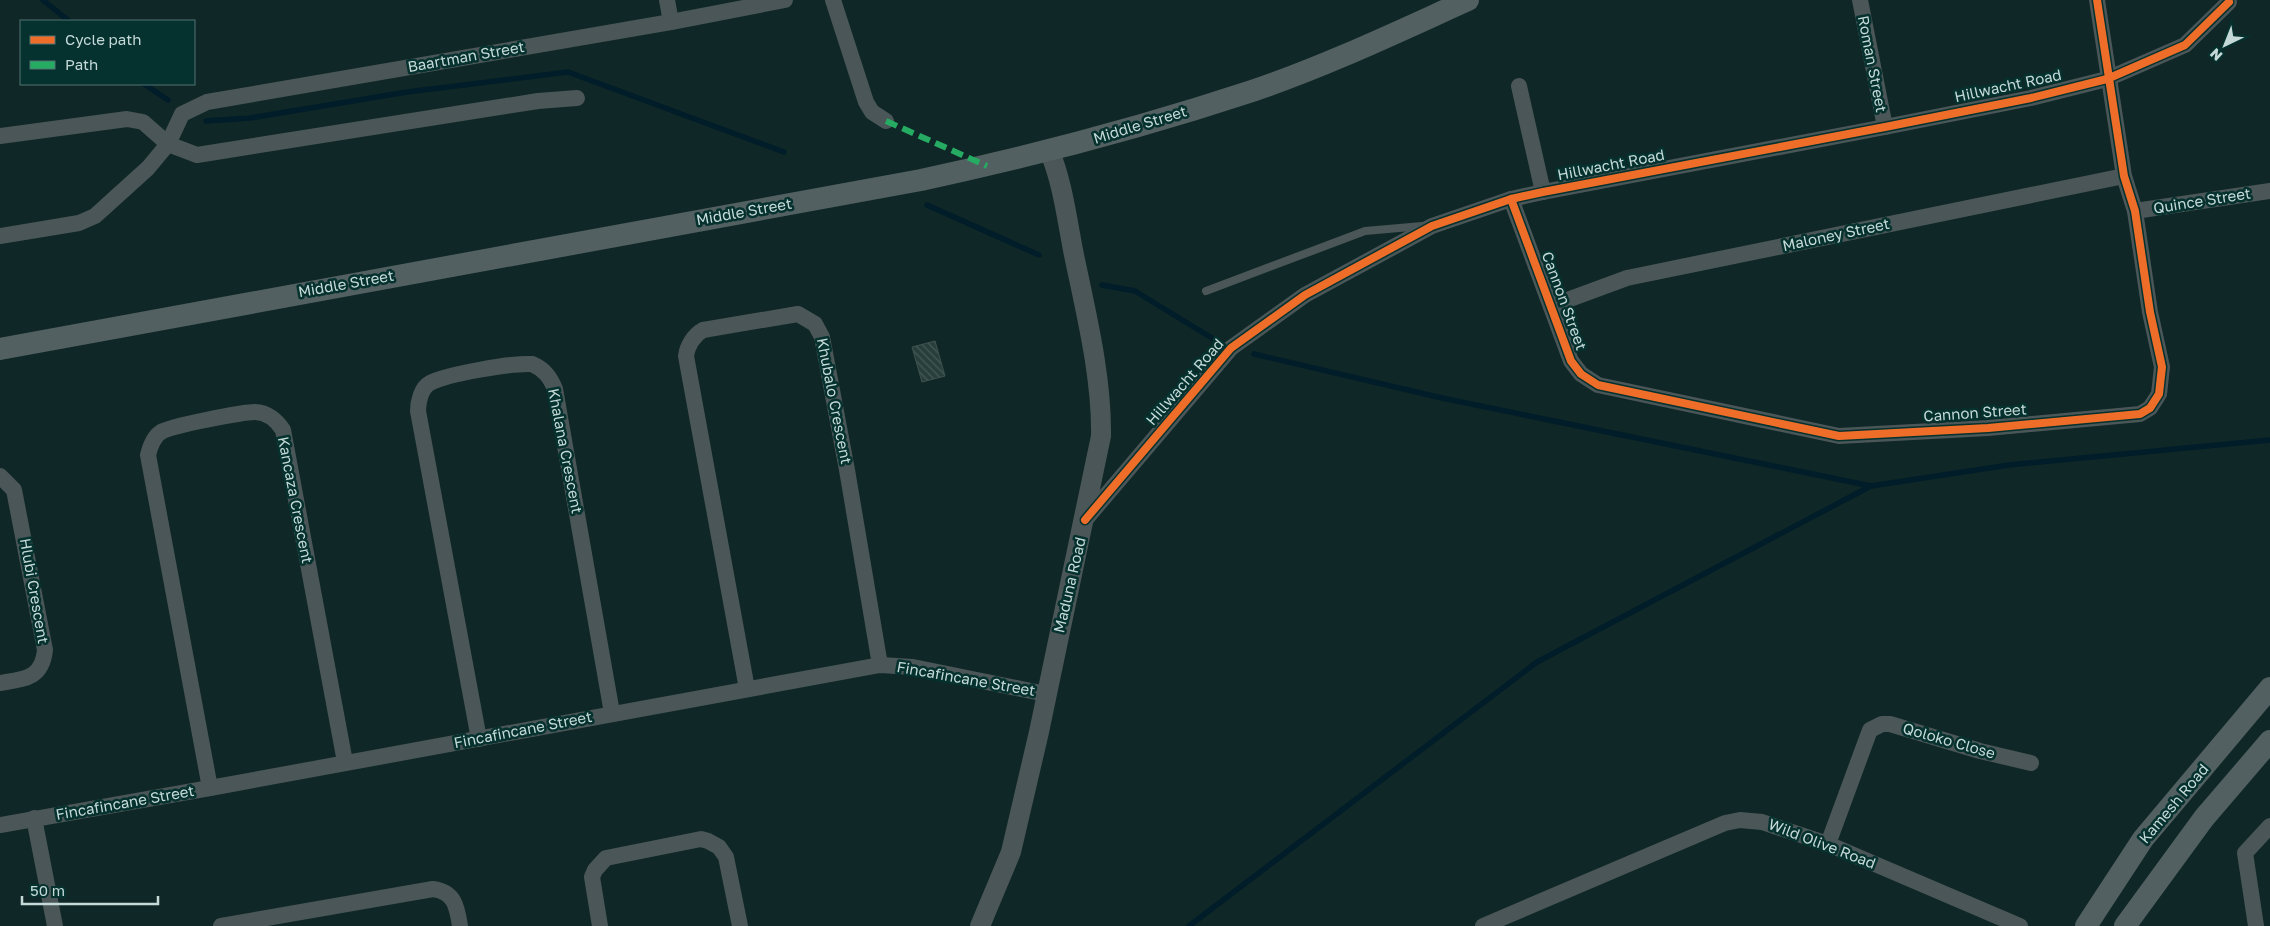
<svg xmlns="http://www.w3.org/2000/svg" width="2270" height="926" font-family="'Golos Text',sans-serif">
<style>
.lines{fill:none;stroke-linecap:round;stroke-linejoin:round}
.stream{stroke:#011d2a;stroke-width:5.5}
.building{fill:url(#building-back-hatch);stroke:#40524f}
.service{stroke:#4a5657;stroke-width:8}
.minor{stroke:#4a5657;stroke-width:16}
.tertiary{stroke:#4a5657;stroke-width:20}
.secondary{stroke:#526062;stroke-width:22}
.quiet{stroke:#26ab63;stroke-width:6;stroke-dasharray:12 6;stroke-linecap:butt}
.cycleway-casing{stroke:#05312e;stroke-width:11}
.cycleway{stroke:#ee6e29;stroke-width:8}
.labels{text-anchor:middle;stroke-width:5;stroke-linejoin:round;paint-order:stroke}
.street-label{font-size:15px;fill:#c5dad8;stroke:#05312e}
</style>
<defs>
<pattern id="building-back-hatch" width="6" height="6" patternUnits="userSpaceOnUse" patternTransform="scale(1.25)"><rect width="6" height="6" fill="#273e3a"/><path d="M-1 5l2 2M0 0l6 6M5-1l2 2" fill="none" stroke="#455956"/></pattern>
</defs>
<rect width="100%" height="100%" fill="#0f2726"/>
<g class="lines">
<g class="stream">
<path d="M43 0 69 21"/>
<path d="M144 84 168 100"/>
<path d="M206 121 250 118 407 92 568 72 784 152"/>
<path d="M927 205 1039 255"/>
<path d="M1102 285 1135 291 1215 340"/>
<path d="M1254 354 1442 398 1871 486"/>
<path d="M1189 926 1537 662 1871 486 2009 465 2270 440"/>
</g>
</g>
<path class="building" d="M935 341 945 376 922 382 912 347Z"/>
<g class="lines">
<path class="service" d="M1206 291 1365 231 1422 226"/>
<g class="minor">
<path d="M667 0 671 22"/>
<path d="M833 0 866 102 872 112 886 121"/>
<path d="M1860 0 1885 127"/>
<path d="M1519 86 1543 192"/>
<path d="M0 136 127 119 143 122 168 144 197 155 538 101 577 98"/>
<path d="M1511 199 1571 361 1581 374 1598 385 1839 436 1988 428 2140 414 2150 408 2159 394 2162 367 2150 312 2135 211 2124 176 2097 0"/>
<path d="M2135 211 2270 191"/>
<path d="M0 236 79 223 95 216 148 168 168 144 182 114 207 102 671 22 785 0"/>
<path d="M1551 306 1627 278 2124 176"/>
<path d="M0 476 14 490 45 650C42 679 24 679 0 683"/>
<path d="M1085 520 1231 348 1305 295 1432 226 1511 199 1543 192 1885 127 2031 98 2107 79 2185 45 2229 2"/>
<path d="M747 689 686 356C687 346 694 335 703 330L798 314 815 324 822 337 847 470 880 665"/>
<path d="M479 739 418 411C418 402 421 388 430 383 447 374 512 363 532 364 544 369 550 377 555 389L612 713"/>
<path d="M210 788 148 455C150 447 153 437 161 432 170 426 243 412 255 412 267 412 277 421 283 430L345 762"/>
<path d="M34 818 55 926"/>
<path d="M0 825 210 788 880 665 913 667 1046 694"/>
<path d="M1828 844 1867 738 1870 730 1882 724H1890L1980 751 2031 763"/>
<path d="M221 926 433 889C455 892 457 907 460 926"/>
<path d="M600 926 592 877 595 870 606 858 701 839 708 841 719 847 726 857 740 926"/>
<path d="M1483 926 1725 823 1740 820 1762 822 1828 844 2020 926"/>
<path d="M2256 926 2245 853 2270 826"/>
</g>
<path class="tertiary" d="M980 926 1011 852 1039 732 1101 436C1102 377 1086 313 1074 255 1067 220 1063 183 1049 150"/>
<g class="secondary">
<path d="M0 349 921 180C1033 156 1143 127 1252 91 1326 66 1397 32 1468 0"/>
<path d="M2086 926 2143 839 2270 688"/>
<path d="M2125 926 2204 818 2270 741"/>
</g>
<path class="quiet" d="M886 121 987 166"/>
<g class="cycleway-casing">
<g id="cycleway">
<path d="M1511 199 1571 361 1581 374 1598 385 1839 436 1988 428 2140 414 2150 408 2159 394 2162 367 2150 312 2135 211 2124 176 2097 0"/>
<path d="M1085 520 1231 348 1305 295 1432 226 1511 199 1543 192 1885 127 2031 98 2107 79 2185 45 2229 2"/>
</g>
</g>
<use href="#cycleway" class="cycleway"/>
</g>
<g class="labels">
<g class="street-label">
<text transform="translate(466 57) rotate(-10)" y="5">Baartman Street</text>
<text transform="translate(1872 64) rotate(79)" y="5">Roman Street</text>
<text transform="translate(2008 86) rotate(-12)" y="5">Hillwacht Road</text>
<text transform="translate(1140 125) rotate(-17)" y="5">Middle Street</text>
<text transform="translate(1611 165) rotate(-11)" y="5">Hillwacht Road</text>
<text transform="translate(2202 201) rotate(-9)" y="5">Quince Street</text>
<text transform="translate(744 212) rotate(-10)" y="5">Middle Street</text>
<text transform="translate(1836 235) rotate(-12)" y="5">Maloney Street</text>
<text transform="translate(346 284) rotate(-10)" y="5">Middle Street</text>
<text transform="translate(1564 301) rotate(70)" y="5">Cannon Street</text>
<text transform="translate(1185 382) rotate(-49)" y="5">Hillwacht Road</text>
<text transform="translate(834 401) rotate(79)" y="5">Khubalo Crescent</text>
<text transform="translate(1975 413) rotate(-4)" y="5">Cannon Street</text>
<text transform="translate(565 451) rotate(79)" y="5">Khalana Crescent</text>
<text transform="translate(295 500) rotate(79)" y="5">Kancaza Crescent</text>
<text transform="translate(1070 585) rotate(-77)" y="5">Maduna Road</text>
<text transform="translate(34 591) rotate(80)" y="5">Hlubi Crescent</text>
<text transform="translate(966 679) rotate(10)" y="5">Fincafincane Street</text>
<text transform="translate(523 730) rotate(-11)" y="5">Fincafincane Street</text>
<text transform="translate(1949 741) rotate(16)" y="5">Qoloko Close</text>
<text transform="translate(125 803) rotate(-10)" y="5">Fincafincane Street</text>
<text transform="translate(2174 804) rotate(-50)" y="5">Kamesh Road</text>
<text transform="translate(1822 844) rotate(21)" y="5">Wild Olive Road</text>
</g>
</g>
<rect x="20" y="20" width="175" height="65" fill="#05312e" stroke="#527572"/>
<rect x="30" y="36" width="25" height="8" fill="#ee6e29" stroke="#527572"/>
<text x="65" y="45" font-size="15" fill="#c5dad8">Cycle path</text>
<rect x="30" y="61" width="25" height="8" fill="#26ab63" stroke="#527572"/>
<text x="65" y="70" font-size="15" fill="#c5dad8">Path</text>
<g transform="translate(2225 45) rotate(223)" stroke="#05312e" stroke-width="4" paint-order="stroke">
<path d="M0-4L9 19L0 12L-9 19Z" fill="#c5dad8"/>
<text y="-8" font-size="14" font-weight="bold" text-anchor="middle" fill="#c5dad8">N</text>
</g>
<path d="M22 896v8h136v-8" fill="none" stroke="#c5dad8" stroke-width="2.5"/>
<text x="30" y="896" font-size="15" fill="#c5dad8" stroke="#05312e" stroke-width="4" paint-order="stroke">50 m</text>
</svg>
